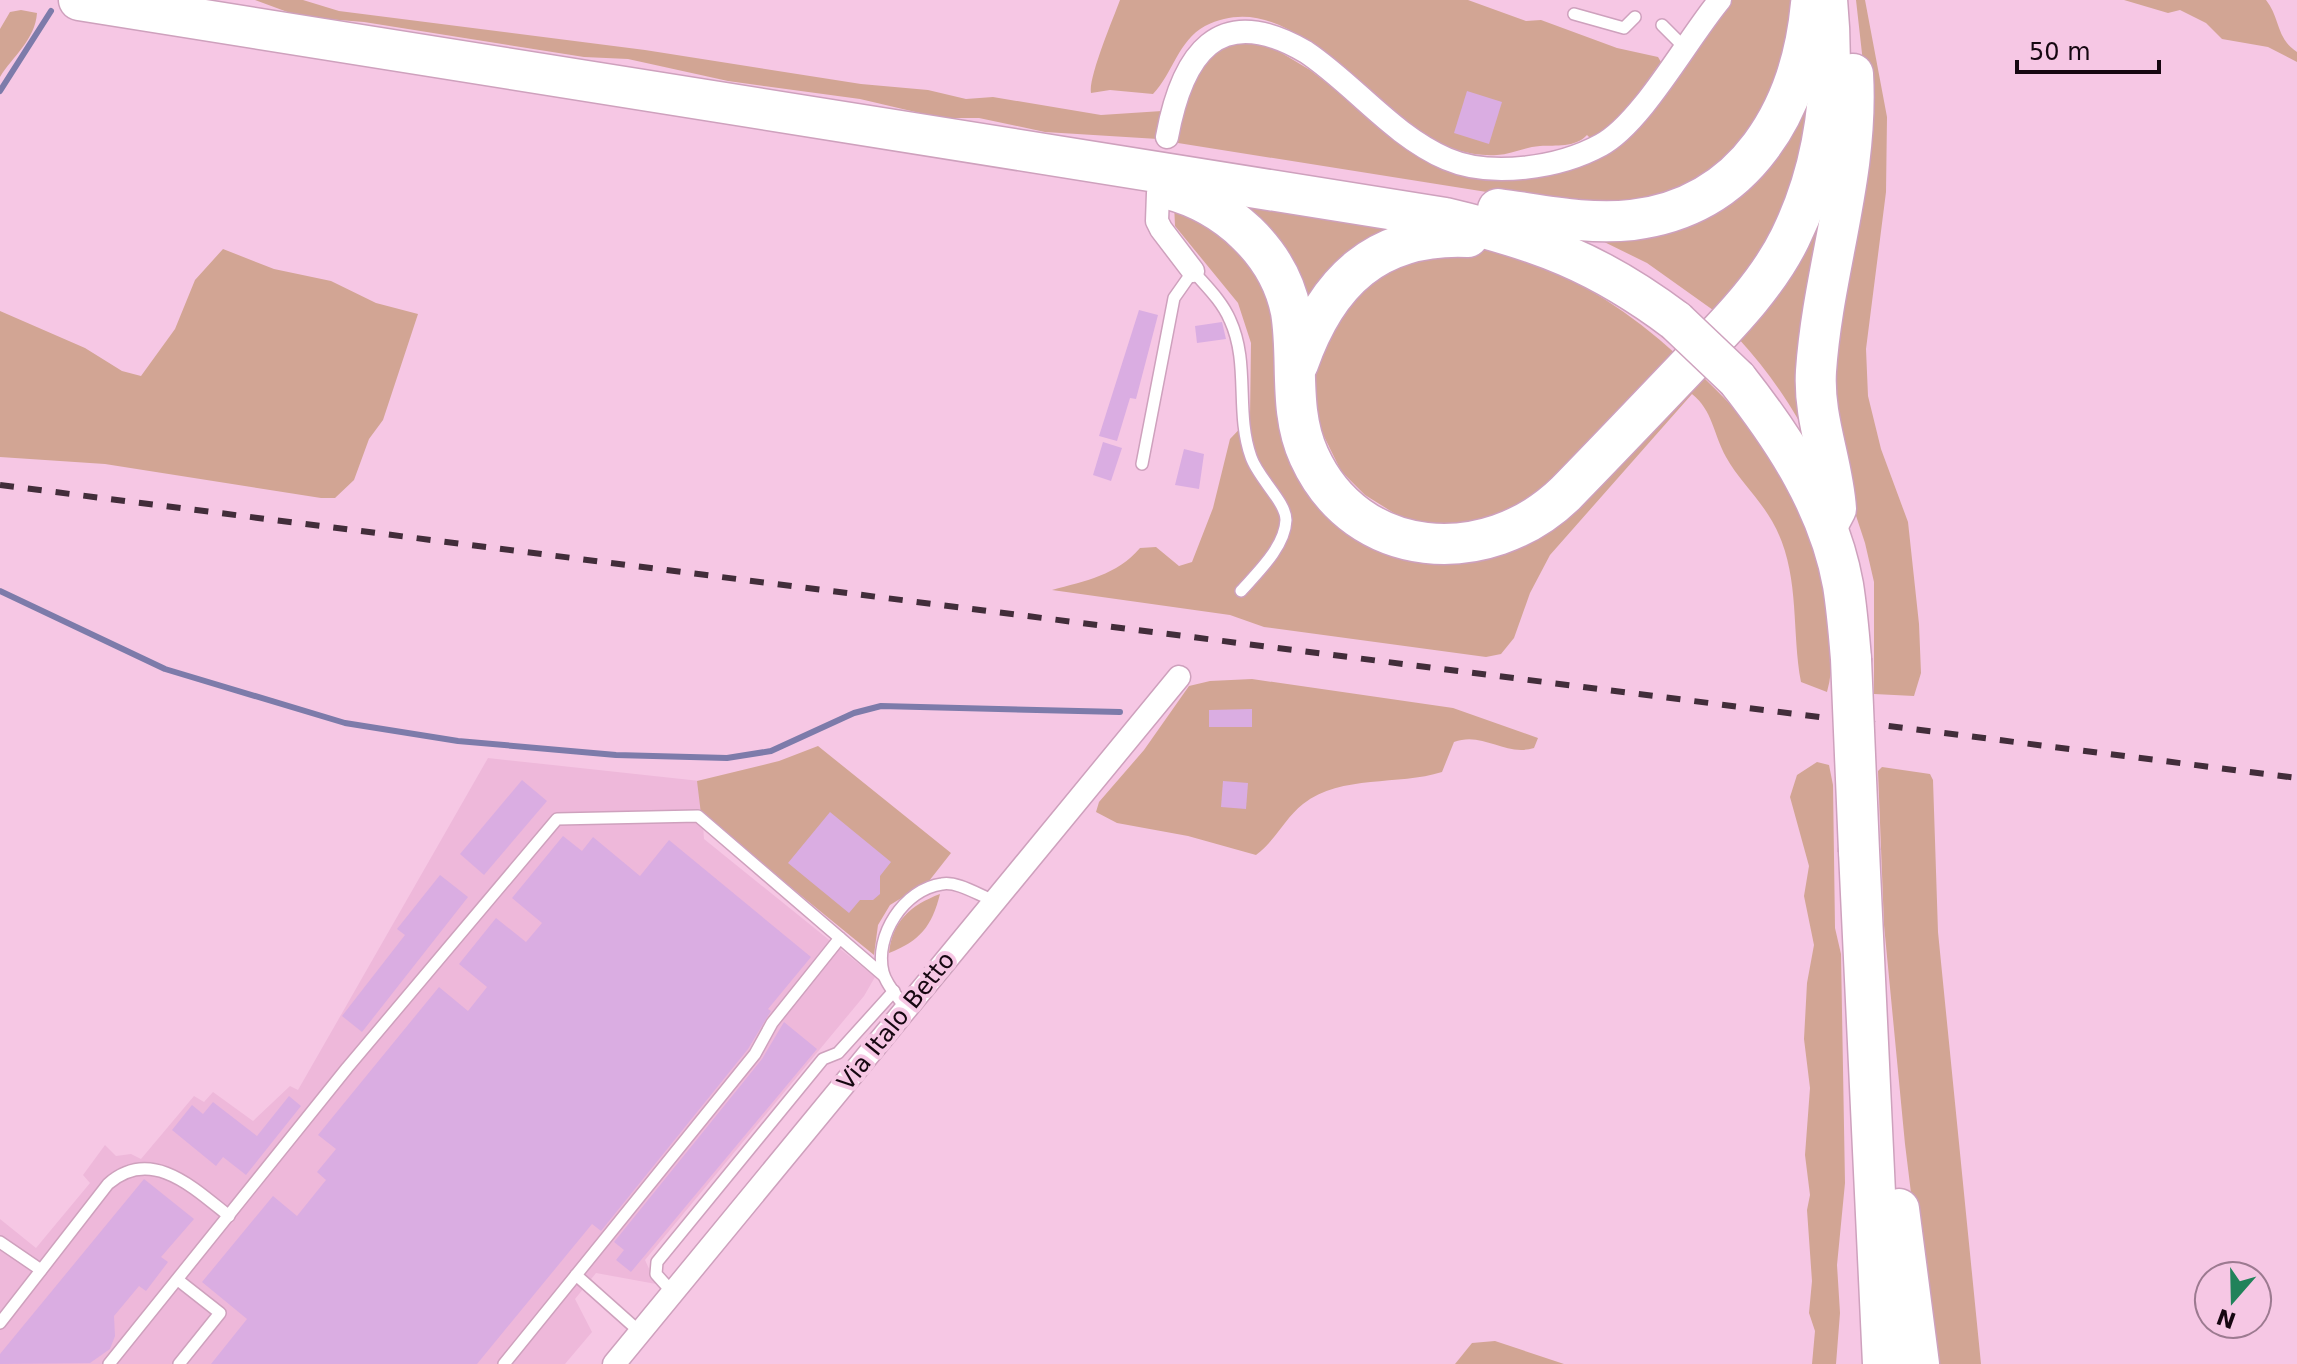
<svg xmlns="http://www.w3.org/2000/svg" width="2297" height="1364" font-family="'DejaVu Sans',sans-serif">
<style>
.built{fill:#eeb8da}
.green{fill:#d2a594}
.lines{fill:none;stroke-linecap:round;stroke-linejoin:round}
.stream{stroke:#7d7baa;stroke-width:6}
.building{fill:#daade2}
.lane-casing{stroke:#cea1bd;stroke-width:14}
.street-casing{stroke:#cea1bd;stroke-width:25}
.highway-casing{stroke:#cea1bd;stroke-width:43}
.lane{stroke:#fff;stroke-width:11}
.street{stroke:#fff;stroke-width:22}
.highway{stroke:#fff;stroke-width:40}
.rail{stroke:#422d3a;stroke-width:6;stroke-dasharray:14 14;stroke-linecap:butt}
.highway-bridge-casing{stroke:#cea1bd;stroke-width:43;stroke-linecap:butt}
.highway-bridge{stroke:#fff;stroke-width:40}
.labels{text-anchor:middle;stroke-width:8;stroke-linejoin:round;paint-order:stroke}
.street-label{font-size:24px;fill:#160711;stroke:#f6c7e4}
</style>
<rect width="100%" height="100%" fill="#f6c7e4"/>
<path class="built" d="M488 758 700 781 704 839 875 977 864 996 645 1260 656 1284 596 1273 575 1299 592 1332 565 1364H0V1219L36 1248 90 1183 83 1175 105 1145 116 1156 131 1154 141 1159 194 1096 204 1102 213 1092 253 1121 290 1086 298 1090Z"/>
<g class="green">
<path d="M255 0H303L339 11 645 50 861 84 928 90 966 99 993 97 1101 115 1162 111 1158 139 1045 132 979 118H941L860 99 728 81 628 59 584 57 364 22 301 17Z"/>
<path d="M1120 0H1468L1526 21 1541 20 1617 48 1658 57 1661 62C1641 86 1623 131 1590 138L1587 135C1575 148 1556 145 1540 146 1525 147 1511 154 1497 155 1445 158 1410 124 1370 95 1362 82 1351 76 1338 66 1301 34 1257 0 1205 26 1178 41 1173 73 1153 94L1110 90 1091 93C1088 78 1113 19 1120 0Z"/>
<path d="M1731 0H1797L1783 93 1710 180 1633 205 1556 203 1178 143 1176 139 1190 85 1217 49 1246 41 1270 46 1310 70 1430 163 1464 173 1570 167 1597 159 1630 133Z"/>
<path d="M1856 0H1865L1887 117 1886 192 1866 349 1868 396 1881 449 1908 522 1919 624 1921 673 1914 696 1874 694V582L1865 543 1828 431 1866 89Z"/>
<path d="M2124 0H2266C2280 17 2276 39 2297 52V62L2268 47 2222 39 2206 23 2180 10 2168 13Z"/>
<path d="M21 10 37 13C35 40 13 56 0 77V29L10 12Z"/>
<path d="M1813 65 1802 159 1769 247 1720 315 1647 263 1588 234 1671 224Z"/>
<path d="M1831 173 1816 453C1795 410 1771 374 1738 338Z"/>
<path d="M1174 203 1230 229 1264 279 1304 474 1461 558 1702 376C1776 447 1817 509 1829 613 1832 638 1834 667 1827 692L1801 682C1791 629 1801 571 1772 521 1759 498 1738 479 1726 457 1713 433 1713 411 1692 394L1550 555 1530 593 1514 638 1501 654 1486 657 1264 627 1230 615 1052 590C1085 581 1117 575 1140 548L1156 547 1179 566 1192 562 1213 508 1230 439 1250 418 1251 343 1238 303 1175 226Z"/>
<path d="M1241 206 1400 223 1370 238 1306 304Z"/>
<path d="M1458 244C1544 257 1613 297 1677 355L1513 518 1427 526 1397 515 1365 495 1341 471 1314 416 1310 383 1351 287Z"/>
<path d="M223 249 274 269 331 281 376 303 418 314 383 420 369 439 354 480 335 498H321L105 464 0 457V311L85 348 122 371 141 376 175 329 195 280Z"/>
<path d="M1252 679 1453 708 1538 738 1534 748C1505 757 1483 731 1454 742L1442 772C1398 786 1342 774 1303 804 1285 818 1275 841 1256 855L1188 836 1117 823 1096 812 1099 802 1144 750 1189 686 1210 681Z"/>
<path d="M818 746 951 853 929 881 890 905 878 925 874 955 701 814 697 781 779 761Z"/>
<path d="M1817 762 1829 765 1833 785 1835 928 1841 954 1845 1183 1837 1265 1840 1313 1836 1364H1812L1815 1331 1809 1313 1812 1281 1807 1210 1810 1195 1805 1155 1810 1088 1804 1039 1807 983 1814 945 1804 896 1809 866 1790 797 1797 775Z"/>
<path d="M1882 767 1930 774 1933 780 1938 932 1981 1364H1932L1905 1144 1884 925 1878 771Z"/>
<path d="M940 894C932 926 920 941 889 953 892 921 911 905 940 894Z"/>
<path d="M1495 1341 1564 1364H1455L1472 1343Z"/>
</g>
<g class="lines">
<g class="stream">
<path d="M0 91 51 11"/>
<path d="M0 591 165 669 345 723 458 741 616 755 727 758 771 751 854 713 881 706 1120 712"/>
</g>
</g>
<g class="building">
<path d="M1467 91 1502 102 1489 144 1454 133Z"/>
<path d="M1139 310 1158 315 1136 399 1130 398 1117 441 1099 436Z"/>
<path d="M1222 322 1226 339 1197 343 1195 326Z"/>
<path d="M1103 442 1122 448 1111 481 1093 475Z"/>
<path d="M1184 449 1204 454 1199 489 1175 485Z"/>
<path d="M1252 709V727H1209V710Z"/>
<path d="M522 780 547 801 484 875 460 854Z"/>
<path d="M1223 781 1248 783 1246 809 1221 807Z"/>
<path d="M830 812 891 862 880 876V894L873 900H860L849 913 788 863Z"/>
<path d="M563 836 582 851 593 837 640 876 669 840 811 957 768 1009 771 1011 748 1049 601 1231 592 1224 477 1364H211L247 1319 202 1282 273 1196 297 1216 326 1180 317 1172 336 1149 318 1135 439 987 468 1011 487 987 459 964 496 918 526 942 542 923 512 898Z"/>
<path d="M440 875 468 897 362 1032 342 1016 405 935 397 929Z"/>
<path d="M784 1022 817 1049 631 1272 616 1260 624 1250 614 1242 762 1059Z"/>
<path d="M289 1096 301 1106 246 1175 223 1157 216 1166 172 1130 192 1105 203 1114 213 1102 257 1136Z"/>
<path d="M144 1179 194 1219 161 1257 168 1262 146 1291 139 1286 114 1316 115 1336 110 1349 90 1363 0 1364V1354Z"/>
</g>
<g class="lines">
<g class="lane-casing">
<g id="lane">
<path d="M1574 14 1624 28 1635 17"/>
<path d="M1662 25 1684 47"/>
<path d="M1142 464 1174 298 1193 271C1206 286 1222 301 1230 320 1250 363 1235 412 1251 457 1258 478 1286 502 1286 520 1285 547 1257 573 1241 591"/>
<path d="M906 1009C899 998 886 985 883 972 874 936 904 889 942 884 958 881 980 896 995 901"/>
<path d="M0 1242 41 1270"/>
<path d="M576 1275 640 1332"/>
<path d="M178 1280 220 1313 179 1364"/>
<path d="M673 1293 656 1274 657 1262 823 1059 838 1053 894 991"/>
<path d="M0 1323 108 1184C151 1146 194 1188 229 1216"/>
<path d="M109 1364 347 1068 557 819 698 816 883 975"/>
<path d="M504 1364 755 1054 772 1023 840 938"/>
</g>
</g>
<g class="street-casing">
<g id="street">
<path d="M1167 137C1182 56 1217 0 1306 52 1355 85 1392 135 1447 159 1491 178 1559 168 1601 145 1642 123 1688 38 1720 0"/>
<path d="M1158 193 1157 221 1161 229 1193 271"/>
<path d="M614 1364 1179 677"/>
</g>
</g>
<g class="highway-casing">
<g id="highway">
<path d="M79 0 1445 218C1538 240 1599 263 1676 321"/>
<path d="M1168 189C1226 204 1279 251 1291 312 1299 360 1288 410 1309 456 1357 562 1487 569 1565 494 1606 452 1647 409 1688 366 1725 327 1766 287 1790 238 1827 163 1835 82 1827 0"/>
<path d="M1498 209C1543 215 1587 225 1632 220 1747 206 1801 109 1811 4"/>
<path d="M1298 364C1327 281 1377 233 1468 237"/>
<path d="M1737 379C1785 440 1829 507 1843 585 1847 610 1849 635 1851 659"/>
<path d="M1827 526 1836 509C1833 462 1813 419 1816 371 1823 270 1859 176 1853 74"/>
<path d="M1859 851 1883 1364"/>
<path d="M1899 1209 1919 1364"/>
</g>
</g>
<use href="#lane" class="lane"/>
<use href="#street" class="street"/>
<use href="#highway" class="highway"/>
<path class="rail" d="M0 485 2297 778"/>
<g class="highway-bridge-casing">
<g id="highway-bridge">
<path d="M1676 321 1737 379"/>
<path d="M1851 659 1859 851"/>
</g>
</g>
<use href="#highway-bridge" class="highway-bridge"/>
</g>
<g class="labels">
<g class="street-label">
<text transform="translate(896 1021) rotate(-51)" y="8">Via Italo Betto</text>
</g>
</g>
<g transform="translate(2233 1300) rotate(200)"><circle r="38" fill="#f6c7e4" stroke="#9c7a90" stroke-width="2"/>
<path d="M0-6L14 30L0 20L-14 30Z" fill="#21825a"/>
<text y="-12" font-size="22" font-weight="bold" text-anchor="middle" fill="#160711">N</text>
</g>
<path d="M2017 60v12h142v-12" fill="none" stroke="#160711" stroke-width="4"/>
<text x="2029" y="60" font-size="24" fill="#160711" stroke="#f6c7e4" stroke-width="6" paint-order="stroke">50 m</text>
</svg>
